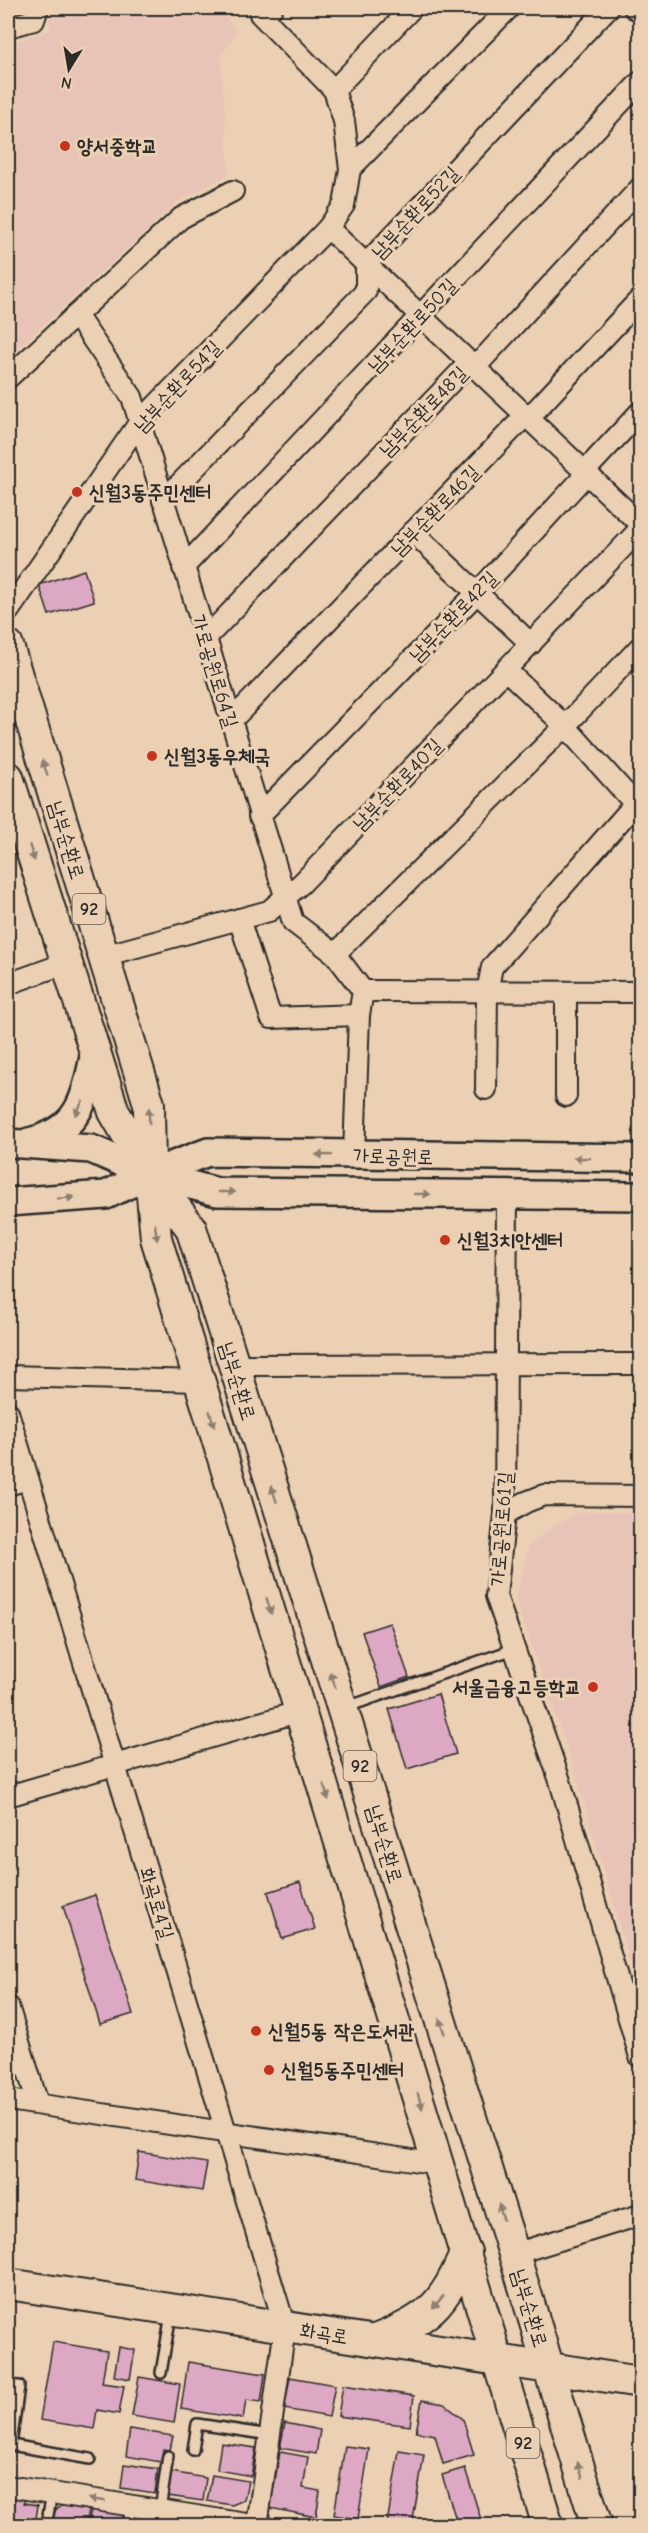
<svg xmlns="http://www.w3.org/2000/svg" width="648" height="2533" font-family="'Comic Neue','Poor Story',sans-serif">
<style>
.built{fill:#e8c4b8}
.park{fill:#d5e497;stroke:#808861;stroke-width:1.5}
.building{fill:#dda8c3;stroke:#2b2b2b;stroke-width:1.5}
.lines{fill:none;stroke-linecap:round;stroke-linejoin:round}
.lane-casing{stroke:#2b2b2b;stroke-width:14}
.street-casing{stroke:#2b2b2b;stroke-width:24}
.secondary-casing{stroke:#2b2b2b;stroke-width:32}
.primary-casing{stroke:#2b2b2b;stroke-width:34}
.lane{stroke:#ecd0b3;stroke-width:9}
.street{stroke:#ecd0b3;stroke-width:20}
.secondary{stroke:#ecd0b3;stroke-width:27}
.primary{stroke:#ecd0b3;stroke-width:30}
.oneway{fill:#8c7e6f}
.poi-dot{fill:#c8321e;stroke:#ecd0b3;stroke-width:2}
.labels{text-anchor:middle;stroke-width:6;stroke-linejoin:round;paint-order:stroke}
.shield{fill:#ecd0b3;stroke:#655c54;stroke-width:1.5}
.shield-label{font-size:18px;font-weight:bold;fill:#2b2b2b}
.poi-label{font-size:20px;font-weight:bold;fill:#2b2b2b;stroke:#ecd0b3;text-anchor:start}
.street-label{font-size:20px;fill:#2b2b2b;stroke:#ecd0b3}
</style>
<rect width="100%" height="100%" fill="#ecd0b3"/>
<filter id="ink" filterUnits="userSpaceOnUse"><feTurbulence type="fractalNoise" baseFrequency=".0167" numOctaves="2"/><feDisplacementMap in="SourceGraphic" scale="12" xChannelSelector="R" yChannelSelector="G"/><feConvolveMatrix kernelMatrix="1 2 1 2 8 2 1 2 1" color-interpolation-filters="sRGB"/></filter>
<g filter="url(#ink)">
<g class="built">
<path d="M66 8H220L237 33 221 55 229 174 177 203 8 357V44L50 30 49 18Z"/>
<path d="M580 1511 640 1513V1997L576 1775 515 1598 529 1545 549 1529Z"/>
</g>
<path class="park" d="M8 2031 27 2095 8 2092Z"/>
<g class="building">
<path d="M84 570 94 601 49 615 39 585Z"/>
<path d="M390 1623 409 1677 381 1687 362 1632Z"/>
<path d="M438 1694 456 1754 407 1769 389 1709Z"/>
<path d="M300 1882 315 1929 282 1939 268 1892Z"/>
<path d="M95 1895 133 2014 100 2024 63 1906Z"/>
<path d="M139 2152 207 2163 202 2191 135 2180Z"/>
<path d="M53 2342 107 2351 102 2383 124 2386 119 2414 97 2410 94 2429 40 2420Z"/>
<path d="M119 2347 135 2350 130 2379 114 2376Z"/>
<path d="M188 2362 265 2374 261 2402 246 2400 243 2419 181 2409Z"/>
<path d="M139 2377 180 2384 174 2423 132 2416Z"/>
<path d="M290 2377 335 2385 329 2417 284 2409Z"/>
<path d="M343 2385 414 2396 410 2426 338 2416Z"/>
<path d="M422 2400 444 2404 463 2419 474 2455 443 2464 435 2435 416 2432Z"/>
<path d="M285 2423 320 2430 316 2454 280 2448Z"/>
<path d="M130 2429 173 2436 170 2450 163 2449 161 2462 126 2456Z"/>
<path d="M221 2443 256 2448 251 2476 217 2470Z"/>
<path d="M345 2446 369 2449 358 2519 334 2515Z"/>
<path d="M399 2451 424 2455 412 2526 387 2524Z"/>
<path d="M280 2452 308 2457 303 2488 320 2491 316 2517 270 2508Z"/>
<path d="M124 2464 158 2469 155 2493 121 2488Z"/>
<path d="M465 2468 483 2526H458L442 2475Z"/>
<path d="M171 2472 206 2478 203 2501 168 2496Z"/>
<path d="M212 2475 248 2481 244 2500 232 2505 207 2501Z"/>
<path d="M8 2492 25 2495 24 2503 38 2505 35 2526H8Z"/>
<path d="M64 2505 89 2510 86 2526H53L55 2510Z"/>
<path d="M91 2509 123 2514 121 2526H88Z"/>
<path d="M146 2515 165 2518 164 2526H135V2522Z"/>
</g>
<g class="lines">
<g class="lane-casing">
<g id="lane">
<path d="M347 1707 514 1649"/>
<path d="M161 2373 171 2314"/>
<path d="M8 2385 19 2386 11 2445 90 2459"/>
<path d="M193 2450 197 2424 270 2435"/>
<path d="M160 2510 168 2456"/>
<path d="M46 2526 52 2493"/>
<path d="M128 2526 131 2505"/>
</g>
</g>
<g class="street-casing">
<g id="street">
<path d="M634 8 640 9"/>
<path d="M8 27 34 20 38 8"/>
<path d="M334 90 412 8"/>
<path d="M350 169 509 8"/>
<path d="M328 228 640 524"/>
<path d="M76 315 132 397 293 922 335 954 363 991 359 1015 354 1155"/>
<path d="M8 378 181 218 233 191"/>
<path d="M163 501 366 291V264L608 8"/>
<path d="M413 532 531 644"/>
<path d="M183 568 640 82"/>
<path d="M8 612 139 423 328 228 344 205 350 169 344 121 334 90 260 14 272 8"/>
<path d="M205 639 470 362H480L640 188"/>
<path d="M506 670 565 726 635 804"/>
<path d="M230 722 526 415 535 411 640 299"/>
<path d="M259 816 477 593 580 481 585 471 640 412"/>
<path d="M239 919 271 1018 359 1015"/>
<path d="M335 954 565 726 640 647"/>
<path d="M103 956 269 911 302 883 640 529"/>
<path d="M8 984 66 963"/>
<path d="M363 991 640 992"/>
<path d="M566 992V1096"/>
<path d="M486 1089 487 992 492 967 635 804H640"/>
<path d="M507 1194 505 1514 496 1596 560 1781 640 2057"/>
<path d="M233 1365 640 1364"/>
<path d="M8 1376 200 1381"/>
<path d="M8 1412 285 2327 257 2526"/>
<path d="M8 1485 28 1479"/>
<path d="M505 1514 526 1502 544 1495 640 1496"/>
<path d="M8 1796 301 1711"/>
<path d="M8 2006 38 2104"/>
<path d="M8 2100 439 2164"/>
<path d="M514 2254 640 2215"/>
<path d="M8 2486 259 2526"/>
</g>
</g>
<g class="secondary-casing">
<g id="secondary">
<path d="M29 1142C81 1130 85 1099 95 1052"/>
<path d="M8 1143 91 1149 150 1174 217 1192 640 1196"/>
<path d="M8 1202 106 1195 150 1174 208 1152 640 1158"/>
</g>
</g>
<g class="primary-casing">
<g id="primary">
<path d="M8 646 149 1104 150 1174 156 1238 548 2526"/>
<path d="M8 777 114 1112 150 1174 191 1228 514 2254 597 2526"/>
<path d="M8 2284 640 2382"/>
<path d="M375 2340C430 2318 443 2306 466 2252"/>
</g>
</g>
<use href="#lane" class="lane"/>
<use href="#street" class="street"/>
<use href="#secondary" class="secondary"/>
<use href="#primary" class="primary"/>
</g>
<defs><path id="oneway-solid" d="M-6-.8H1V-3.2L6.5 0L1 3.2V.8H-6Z" transform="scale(1.5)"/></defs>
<g class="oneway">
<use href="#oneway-solid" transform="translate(45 768) rotate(-107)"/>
<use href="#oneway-solid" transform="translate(32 853) rotate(72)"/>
<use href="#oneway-solid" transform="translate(79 1108) rotate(118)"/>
<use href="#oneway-solid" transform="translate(149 1116) rotate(-91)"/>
<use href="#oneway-solid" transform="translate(324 1155) rotate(-179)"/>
<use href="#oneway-solid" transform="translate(582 1158) rotate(-179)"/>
<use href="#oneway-solid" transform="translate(227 1192)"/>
<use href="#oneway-solid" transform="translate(422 1194) rotate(1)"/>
<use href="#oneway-solid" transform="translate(66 1198) rotate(-4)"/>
<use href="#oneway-solid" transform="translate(156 1232) rotate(82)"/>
<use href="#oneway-solid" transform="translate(212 1419) rotate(73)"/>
<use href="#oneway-solid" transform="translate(274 1494) rotate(-108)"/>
<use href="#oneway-solid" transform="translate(269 1606) rotate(73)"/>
<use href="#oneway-solid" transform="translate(333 1680) rotate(-108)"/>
<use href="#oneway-solid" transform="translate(326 1792) rotate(73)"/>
<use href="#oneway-solid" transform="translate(442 2026) rotate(-107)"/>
<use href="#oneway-solid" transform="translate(420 2101) rotate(73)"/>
<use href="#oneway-solid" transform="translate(501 2212) rotate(-107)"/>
<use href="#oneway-solid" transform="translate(438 2302) rotate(131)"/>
<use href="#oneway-solid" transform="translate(580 2470) rotate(-107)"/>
<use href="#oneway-solid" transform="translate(97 2500) rotate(-171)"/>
</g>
</g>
<g class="poi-dot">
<circle cx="65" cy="146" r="6"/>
<circle cx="77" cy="492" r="6"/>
<circle cx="152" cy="756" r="6"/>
<circle cx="445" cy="1240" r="6"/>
<circle cx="593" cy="1687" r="6"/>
<circle cx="256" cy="2031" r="6"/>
<circle cx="269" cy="2070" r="6"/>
</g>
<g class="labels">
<g class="shield">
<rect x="72.5" y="894" width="33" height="30" rx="4.5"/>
<rect x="343.5" y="1751" width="33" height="30" rx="4.5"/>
<rect x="506.5" y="2428" width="33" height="30" rx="4.5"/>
</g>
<g class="shield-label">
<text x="89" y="915">92</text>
<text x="360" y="1772">92</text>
<text x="523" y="2449">92</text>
</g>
<g class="poi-label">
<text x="77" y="153">양서중학교</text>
<text x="89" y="499">신월3동주민센터</text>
<text x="164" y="763">신월3동우체국</text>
<text x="457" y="1247">신월3치안센터</text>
<text x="581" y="1694" text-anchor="end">서울금융고등학교</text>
<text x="268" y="2038">신월5동 작은도서관</text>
<text x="281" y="2077">신월5동주민센터</text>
</g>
<g class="street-label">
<text transform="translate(415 212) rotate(-47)" y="7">남부순환로52길</text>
<text transform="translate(412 325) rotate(-47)" y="7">남부순환로50길</text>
<text transform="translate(177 386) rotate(-47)" y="7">남부순환로54길</text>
<text transform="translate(423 411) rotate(-46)" y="7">남부순환로48길</text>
<text transform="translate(435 510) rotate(-46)" y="7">남부순환로46길</text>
<text transform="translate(453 616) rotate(-46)" y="7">남부순환로42길</text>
<text transform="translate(215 671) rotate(73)" y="7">가로공원로64길</text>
<text transform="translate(397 784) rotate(-46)" y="7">남부순환로40길</text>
<text transform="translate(67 840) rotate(73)" y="7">남부순환로</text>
<text transform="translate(393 1156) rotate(1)" y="7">가로공원로</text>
<text transform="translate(238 1381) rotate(73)" y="7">남부순환로</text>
<text transform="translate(501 1529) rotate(-86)" y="7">가로공원로61길</text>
<text transform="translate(385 1844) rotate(73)" y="7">남부순환로</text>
<text transform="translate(157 1903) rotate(73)" y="7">화곡로4길</text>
<text transform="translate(530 2308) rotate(73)" y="7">남부순환로</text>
<text transform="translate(324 2333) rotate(9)" y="7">화곡로</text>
</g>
</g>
<rect width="648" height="2533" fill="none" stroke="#ecd0b3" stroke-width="30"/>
<rect x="15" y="15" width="618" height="2503" fill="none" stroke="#2b2b2b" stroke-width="2" filter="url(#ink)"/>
<g transform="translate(69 69) rotate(191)" stroke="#ecd0b3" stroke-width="4.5" paint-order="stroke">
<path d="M0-4.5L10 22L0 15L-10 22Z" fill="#2b2b2b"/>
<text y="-9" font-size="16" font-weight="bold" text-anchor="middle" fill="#2b2b2b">N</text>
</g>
</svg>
